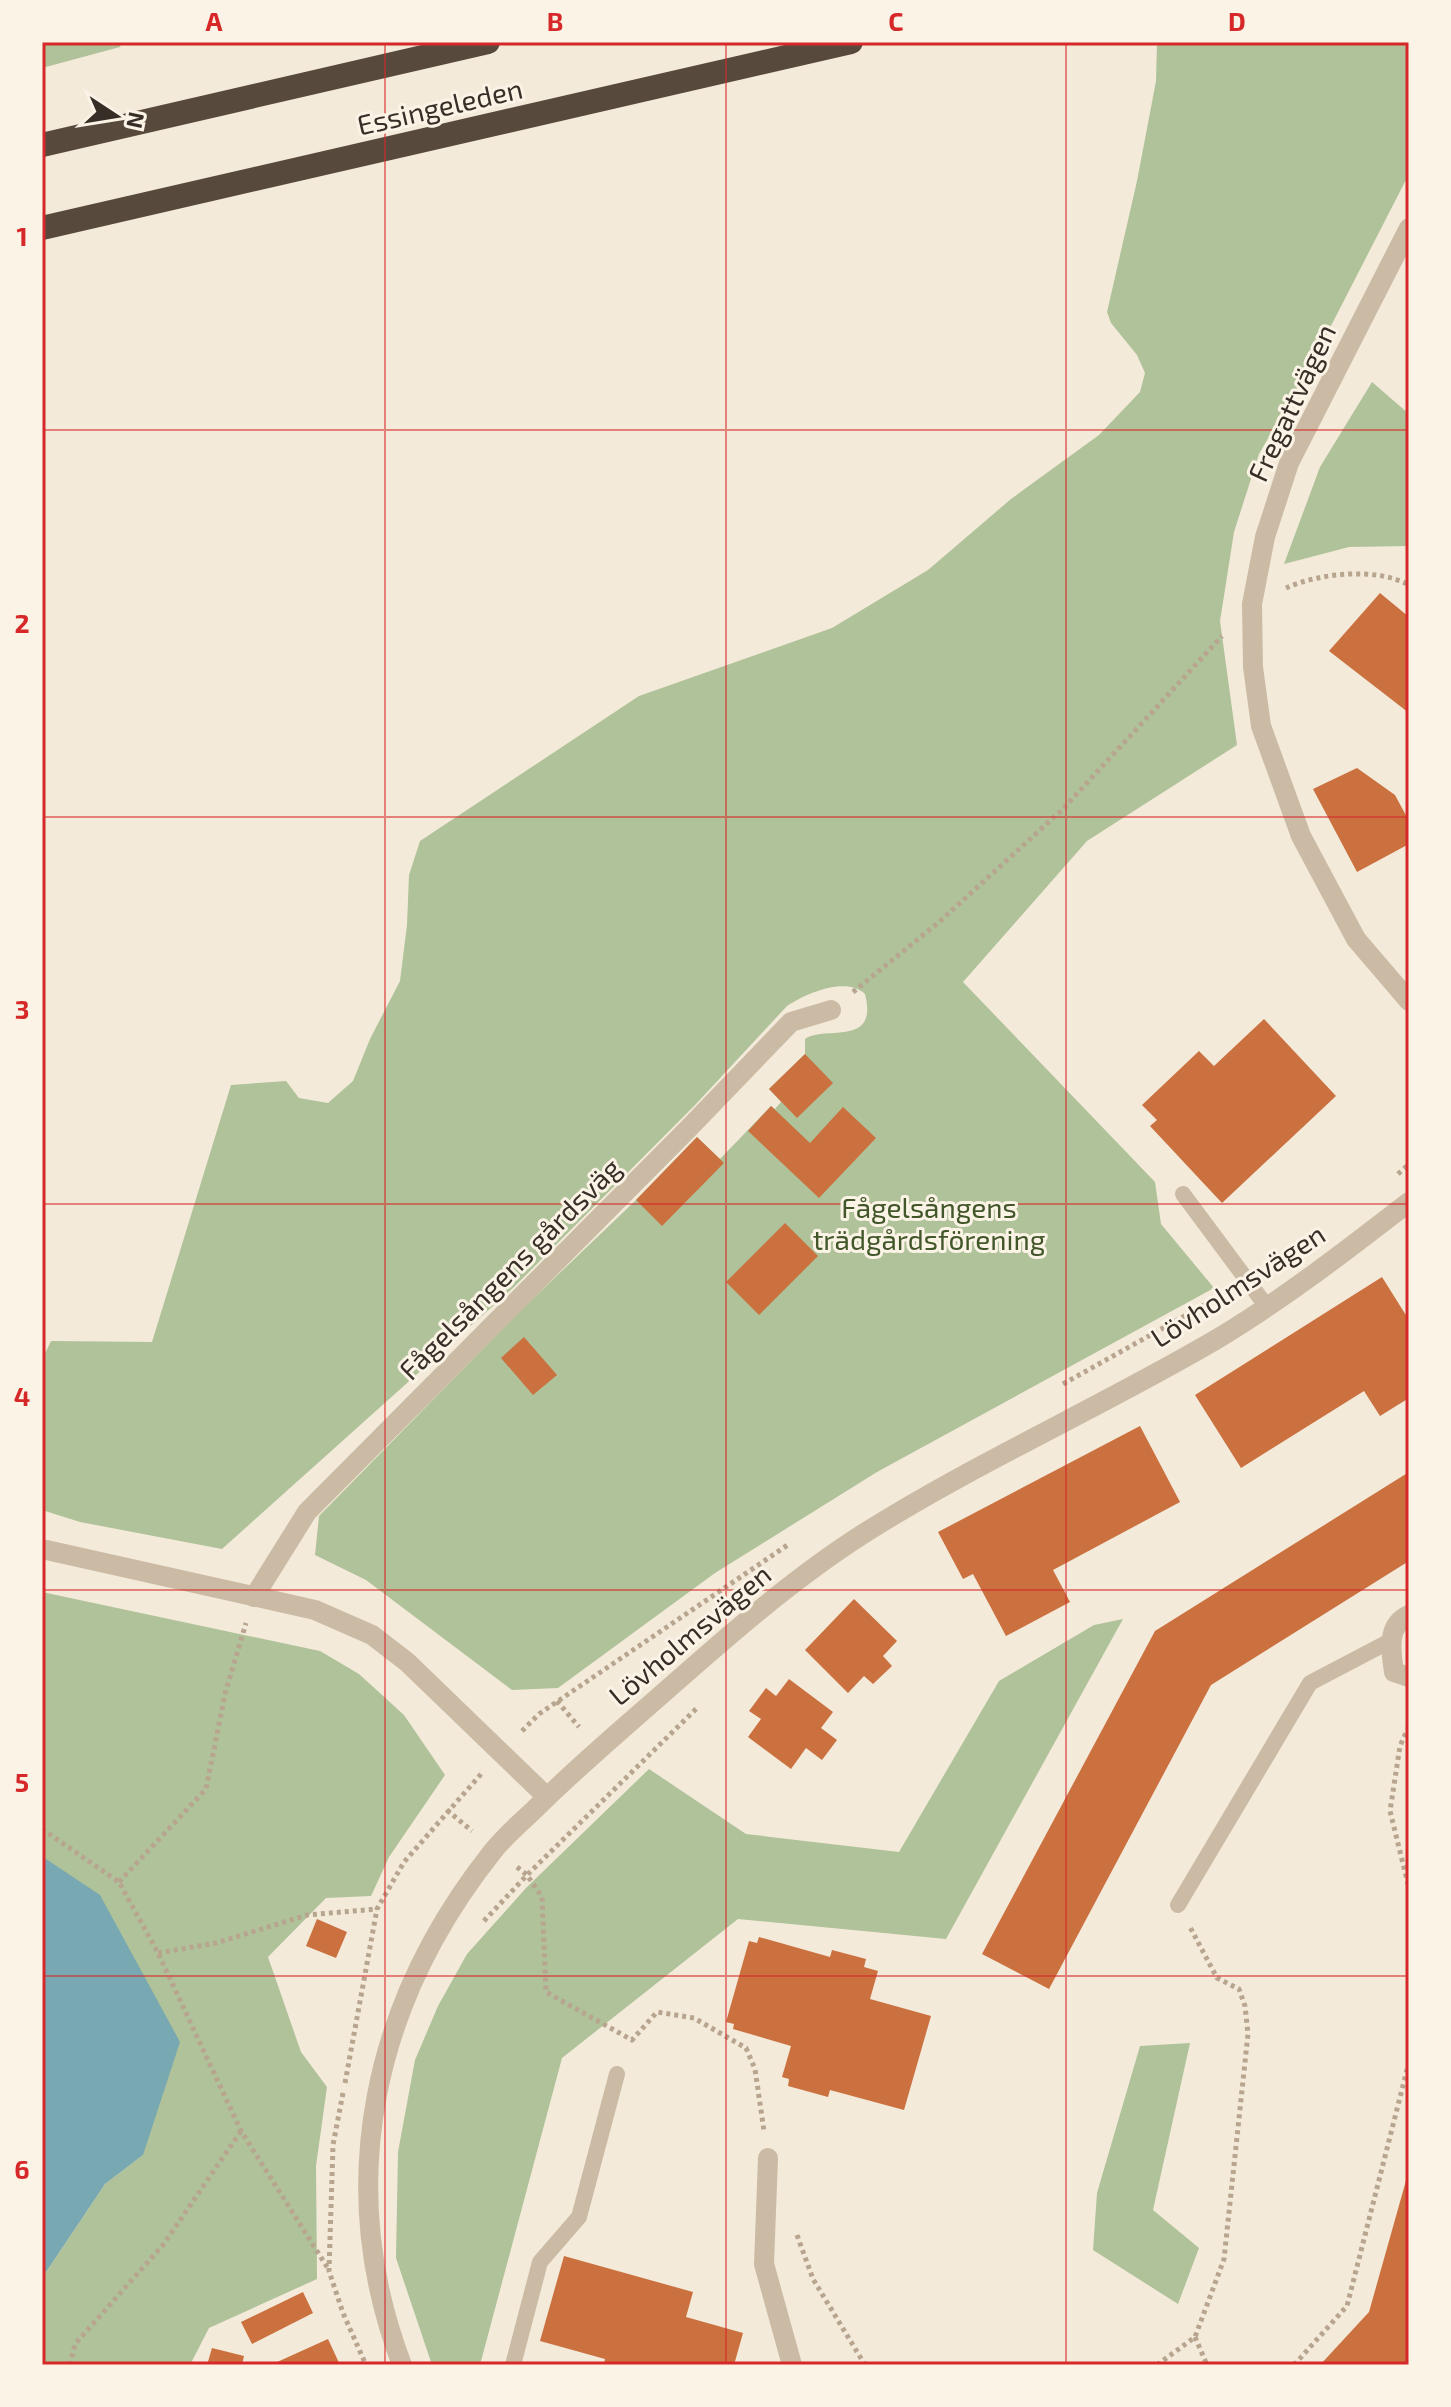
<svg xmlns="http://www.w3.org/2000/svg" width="1451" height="2407" font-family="'Exo 2',sans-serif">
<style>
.green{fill:#b0c299}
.water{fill:#78a8b1}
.building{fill:#cb703f}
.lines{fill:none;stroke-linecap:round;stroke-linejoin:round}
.path{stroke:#b7a58f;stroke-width:5;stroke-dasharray:4 4;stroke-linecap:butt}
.service{stroke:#cbbba5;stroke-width:16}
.minor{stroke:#cbbba5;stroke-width:20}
.tertiary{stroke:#cbbba5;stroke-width:20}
.motorway{stroke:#58493d;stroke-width:24}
.grid{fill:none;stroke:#d62828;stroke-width:2;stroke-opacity:0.55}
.labels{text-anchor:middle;stroke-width:6;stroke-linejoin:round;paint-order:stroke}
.street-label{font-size:28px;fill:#372e27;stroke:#faf3e6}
.park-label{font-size:28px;fill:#415629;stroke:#faf3e6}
.neatline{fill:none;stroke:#d62828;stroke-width:3}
.grid-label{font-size:26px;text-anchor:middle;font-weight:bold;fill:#d62828}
</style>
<rect width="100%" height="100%" fill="#f3eada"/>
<g class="green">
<path d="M42 42H122L120 47 42 68Z"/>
<path d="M1157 42H1409V174L1316 355 1259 454 1234 532 1220 621 1237 745 1087 841 963 982 1155 1182 1161 1224 1214 1288 877 1472 715 1573 558 1688 512 1690 366 1580 315 1555 319 1516 520 1311 636 1200 697 1137 720 1159 771 1106 775 1109 781 1102 769 1089 805 1054V1039C824 1025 879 1048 865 994 847 976 806 993 787 1006L696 1104 513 1288 222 1549 80 1522 42 1510V1360L51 1341 152 1342 231 1085 286 1081 299 1098 328 1103 353 1081 370 1039 400 981 407 925 409 875 420 841 639 696 832 628 928 570 1011 499 1099 435 1140 392 1145 373 1137 355 1111 323 1107 312 1137 181 1156 81Z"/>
<path d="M1372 382 1409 414V546L1349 547 1284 564 1320 467Z"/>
<path d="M42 1592 320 1651 359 1674 404 1715 445 1775 389 1857 371 1896 326 1898 268 1957 301 2052 327 2087 316 2166 317 2279 209 2328 190 2365H42V2278L105 2184 143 2155 42 1861Z"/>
<path d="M1123 1619 946 1939 738 1919 562 2058 480 2365H432L396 2258 398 2152 415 2060 438 2006 467 1954 526 1888 649 1769 746 1834 899 1852 999 1681 1094 1625Z"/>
<path d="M1190 2043 1153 2210 1199 2248 1178 2304 1093 2250 1097 2193 1140 2046Z"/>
</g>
<path class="water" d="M46 1859 100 1895 180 2042 143 2155 105 2184 42 2278V1861Z"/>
<g class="building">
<path d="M1380 593 1409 617V713L1329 651Z"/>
<path d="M1357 768 1395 795 1409 821V844L1357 872 1313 789Z"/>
<path d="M1264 1019 1336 1096 1222 1203 1150 1126 1157 1120 1142 1105 1199 1051 1214 1066Z"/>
<path d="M805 1054 833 1083 797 1118 769 1089Z"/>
<path d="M771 1106 810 1143 843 1107 876 1138 819 1198 748 1131Z"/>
<path d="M697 1137 724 1163 662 1226 636 1200Z"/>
<path d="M785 1223 818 1256 759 1315 726 1282Z"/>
<path d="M1382 1277 1409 1320V1398L1380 1416 1364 1391 1241 1468 1195 1395Z"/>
<path d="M524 1337 557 1375 533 1395 501 1358Z"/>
<path d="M1140 1426 1180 1502 1053 1570 1070 1602 1006 1636 973 1574 963 1579 938 1532Z"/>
<path d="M1409 1472V1561L1211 1685 1049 1989 982 1954 1155 1631Z"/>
<path d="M854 1599 897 1641 883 1656 892 1666 873 1684 864 1676 848 1693 805 1650Z"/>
<path d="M789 1679 833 1712 821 1728 837 1740 822 1760 806 1748 791 1769 748 1737 761 1719 749 1711 766 1688 776 1696Z"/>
<path d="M317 1919 347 1932 336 1958 306 1946Z"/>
<path d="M759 1937 830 1957 832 1950 866 1959 864 1967 878 1971 870 1999 931 2016 904 2110 830 2090 828 2097 788 2086 789 2079 782 2077 791 2046 733 2029 734 2024 726 2022 749 1941 757 1943Z"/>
<path d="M1409 2170V2365H1320L1369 2312Z"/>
<path d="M564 2256 693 2292 686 2317 743 2333 734 2365H604L605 2359 540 2341Z"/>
<path d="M303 2292 313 2313 252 2344 241 2322Z"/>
<path d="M328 2339 340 2365H276L275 2363Z"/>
<path d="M212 2348 244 2356 242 2365H207Z"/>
</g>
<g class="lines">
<g class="path">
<path d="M1286 588C1319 573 1377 567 1409 585"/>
<path d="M853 992 938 923 1063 809 1222 636"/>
<path d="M1398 1174 1409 1164"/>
<path d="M1063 1384 1222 1295"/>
<path d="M557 1701 579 1727"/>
<path d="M1409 1726 1400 1746 1390 1811 1409 1888"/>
<path d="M522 1731 539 1714 789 1544"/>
<path d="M447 1810 472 1831"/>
<path d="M42 1829 119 1882 158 1953 241 2131 329 2270"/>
<path d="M517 1867 527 1875 542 1897 546 1992 632 2040 657 2012 694 2018 746 2048 755 2069 764 2131"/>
<path d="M119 1882 206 1789 225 1694 246 1623"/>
<path d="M484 1921 527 1875 697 1708"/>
<path d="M158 1953 216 1943 307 1915 377 1909"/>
<path d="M345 2083 377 1909 404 1862 482 1773"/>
<path d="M343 2093 333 2145 329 2271 343 2313 366 2365"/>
<path d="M797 2235 813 2279 865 2365"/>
<path d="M1195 2337 1207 2365"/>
<path d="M70 2365 75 2344 163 2245 241 2131"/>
<path d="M1157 2365 1195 2337 1224 2259 1248 2034 1245 2006 1239 1989 1217 1978 1190 1927"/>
<path d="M1294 2365 1347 2306 1409 2062"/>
</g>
<g class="service">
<path d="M1183 1194 1267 1307"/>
<path d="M1178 1905 1310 1683 1390 1641"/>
<path d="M513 2365 540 2262 579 2217 617 2074"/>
</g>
<g class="minor">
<path d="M1409 228 1289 463 1265 537 1252 604 1253 667 1261 726 1301 836 1356 939 1409 1001"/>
<path d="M42 1549 315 1610 372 1635 407 1662 547 1797"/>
<path d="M254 1597 307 1512 688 1129 791 1022 831 1010"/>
<path d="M1409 1615C1386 1625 1391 1652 1394 1672L1409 1677"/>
<path d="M768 2158 764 2264 792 2365"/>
</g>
<path class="tertiary" d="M402 2365C333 2184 373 2002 493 1851 505 1836 520 1823 534 1810 572 1772 613 1737 653 1702 720 1643 788 1582 863 1534 977 1462 1101 1407 1217 1339 1285 1298 1347 1250 1409 1202"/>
<g class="motorway">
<path d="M42 145 488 42"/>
<path d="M42 228 851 42"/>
</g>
</g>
<path class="grid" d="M385 42V2365M726 42V2365M1066 42V2365M42 430H1409M42 817H1409M42 1204H1409M42 1590H1409M42 1976H1409"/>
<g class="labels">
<g class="street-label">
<text transform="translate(440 107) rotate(-13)" y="10">Essingeleden</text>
<text transform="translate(1292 403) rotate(-65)" y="10">Fregattvägen</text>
<text transform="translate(510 1269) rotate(-45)" y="10">Fågelsångens gårdsväg</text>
<text transform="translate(1238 1286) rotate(-33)" y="10">Lövholmsvägen</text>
<text transform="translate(690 1635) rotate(-40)" y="10">Lövholmsvägen</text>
</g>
<g class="park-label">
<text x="929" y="1218">Fågelsångens<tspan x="929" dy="32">trädgårdsförening</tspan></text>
</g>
</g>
<rect width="1451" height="2407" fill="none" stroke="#faf3e6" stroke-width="88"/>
<g transform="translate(116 116) rotate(102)" stroke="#faf3e6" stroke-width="6" paint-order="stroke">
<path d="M0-6L14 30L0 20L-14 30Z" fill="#372e27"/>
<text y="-12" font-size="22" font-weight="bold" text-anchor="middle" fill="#372e27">N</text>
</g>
<rect x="44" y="44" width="1363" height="2319" class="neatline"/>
<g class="grid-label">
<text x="214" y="31">A</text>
<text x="555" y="31">B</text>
<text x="896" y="31">C</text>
<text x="1237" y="31">D</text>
<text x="22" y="246">1</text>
<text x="22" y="633">2</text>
<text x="22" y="1019">3</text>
<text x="22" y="1406">4</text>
<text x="22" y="1792">5</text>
<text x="22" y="2179">6</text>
</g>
</svg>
